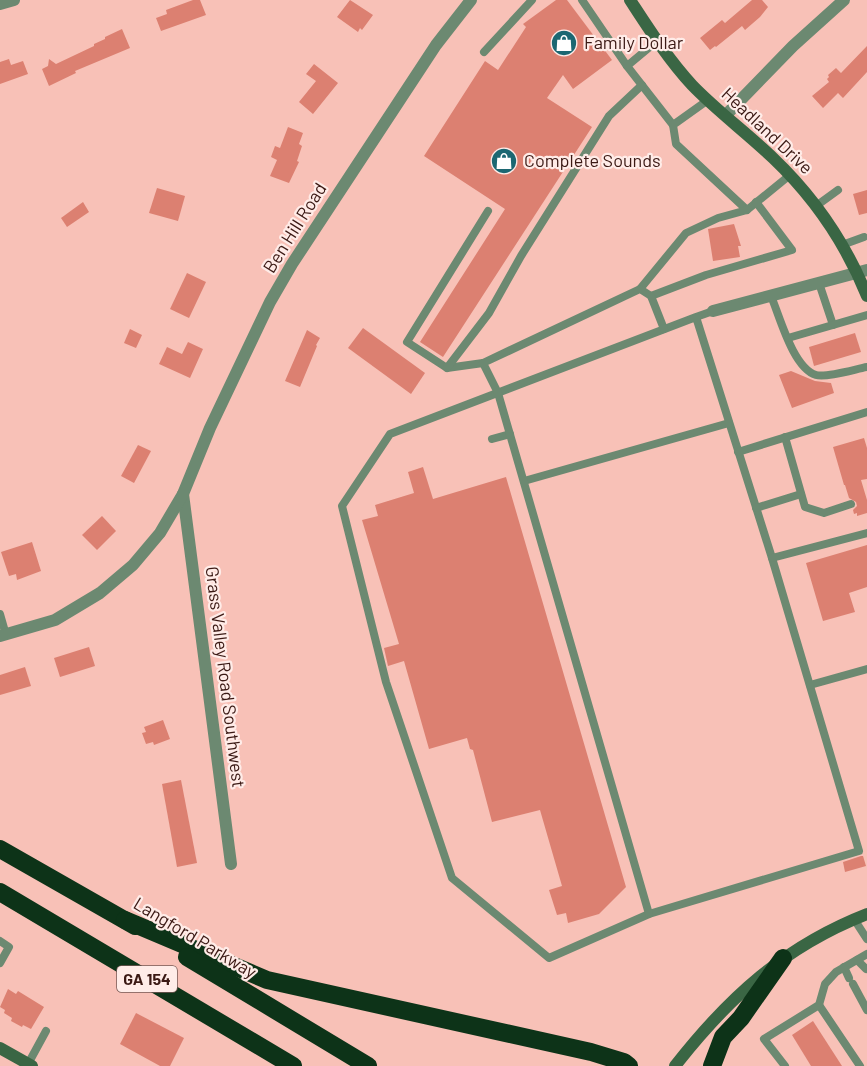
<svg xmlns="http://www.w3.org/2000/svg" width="867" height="1066" font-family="Barlow,sans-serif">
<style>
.building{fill:#dc8071}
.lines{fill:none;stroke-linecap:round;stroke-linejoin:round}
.service{stroke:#6c8971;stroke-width:8}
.minor{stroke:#6c8971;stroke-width:12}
.tertiary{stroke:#6c8971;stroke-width:12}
.secondary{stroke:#3a6644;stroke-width:12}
.motorway{stroke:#0d3318;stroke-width:18}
.labels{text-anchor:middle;stroke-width:4.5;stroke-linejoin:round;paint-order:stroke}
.shield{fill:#ffece8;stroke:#765854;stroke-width:1.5}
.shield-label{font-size:16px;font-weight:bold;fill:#3b1914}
.poi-label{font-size:18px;fill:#3b1914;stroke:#ffece8;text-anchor:start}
.street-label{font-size:18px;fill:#3b1914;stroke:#ffece8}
</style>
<rect width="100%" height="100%" fill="#f8c1b7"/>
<g class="building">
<path d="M193 0H200L206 15 161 31 156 18 167 14 166 10Z"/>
<path d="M350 0 373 15 362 30 360 28 358 32 337 17Z"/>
<path d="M556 0H567L612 60 573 89 563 75 547 98 592 127 443 357 420 342 505 209 424 156 485 61 498 70 526 27 523 24Z"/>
<path d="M752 0H762L768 7 760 17 745 30 742 26 716 47 715 46 710 50 700 38 722 20 725 23Z"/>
<path d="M122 29 130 48 75 71 76 73 49 86 42 69 48 66 49 59 56 64 94 46V44L105 39V37Z"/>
<path d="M867 46V72L843 98 838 93 823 108 812 96 829 82 827 79 829 77 828 75 836 68 841 73Z"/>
<path d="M9 59 11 65 23 61 28 74 0 84V62Z"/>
<path d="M314 64 338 83 313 114 299 102 316 81 306 74Z"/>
<path d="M288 127 303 133 299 144 302 146 297 161 299 162 289 183 270 176 277 160 271 157 275 146 280 148Z"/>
<path d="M157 188 185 196 178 221 149 213Z"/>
<path d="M867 190V213L859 215 853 194Z"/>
<path d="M83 202 89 212 67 227 61 218Z"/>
<path d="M734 224 741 246H738L740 257 713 261 708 229Z"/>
<path d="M187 273 206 282 189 318 170 309Z"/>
<path d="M363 328 425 373 411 394 348 348Z"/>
<path d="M130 329 142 335 136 348 124 343Z"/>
<path d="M307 330 320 338 316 345 317 346 300 387 285 381Z"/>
<path d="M855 333 861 352 814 366 809 347Z"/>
<path d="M188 342 203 349 190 378 159 364 167 347 182 354Z"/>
<path d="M791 371 815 381 831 383 834 393 792 408 779 375Z"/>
<path d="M864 438 867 448V479L861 480 867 500V513L857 516V513L854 514 853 510 857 506 856 502 849 498 845 485H844L833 447Z"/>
<path d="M138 445 151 451 134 483 121 476Z"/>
<path d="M423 467 433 499 506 477 626 887 599 914 568 923 566 913 557 915 549 890 562 886 540 810 492 822 473 750 470 749 467 738 429 749 404 661 388 666 384 648 399 644 362 520 378 516 375 505 414 493 408 472Z"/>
<path d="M102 516 116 531 97 550 82 535Z"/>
<path d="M32 542 41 571 17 580 16 574 9 576 1 552Z"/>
<path d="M867 545V587L849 593 855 612 823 621 806 563Z"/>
<path d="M89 647 95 666 60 677 54 658Z"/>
<path d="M25 667 31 686 0 695V675Z"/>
<path d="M163 720 170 739 154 745 153 742 146 744 142 733 146 732 144 727Z"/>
<path d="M181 780 197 863 177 867 162 784Z"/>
<path d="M861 856H863L866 866 845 872 843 862Z"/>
<path d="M8 989 16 994 18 991 44 1007 31 1029 23 1025 22 1027 11 1021 12 1018 4 1013 5 1010 0 1007Z"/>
<path d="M136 1013 184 1038 170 1066H160L120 1044Z"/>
<path d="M813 1021 842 1066H811L792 1035Z"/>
</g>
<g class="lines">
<g class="service">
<path d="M582 0 627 66 673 125"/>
<path d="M484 52 532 0"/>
<path d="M627 66 657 41"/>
<path d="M708 100 673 125 676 144 747 210"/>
<path d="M816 206 838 190"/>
<path d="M842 245 864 237"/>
<path d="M819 283 833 325"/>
<path d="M640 289 686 233 718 218 747 210 790 175"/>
<path d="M651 296 706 275 792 250 756 202"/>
<path d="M771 296C780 317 793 368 816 375 826 378 856 369 867 367"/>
<path d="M696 317 390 434 342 506 386 682 452 878 549 958 649 914 859 851 772 558 696 317 713 311"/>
<path d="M788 338 867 315"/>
<path d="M483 363 447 368 407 342 488 211"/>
<path d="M447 368 489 313 521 256 609 116 642 85"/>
<path d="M785 437 805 507 824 513 851 504"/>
<path d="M492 439 510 434"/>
<path d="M738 452 867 412"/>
<path d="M524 481 729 423"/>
<path d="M756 508 801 494"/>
<path d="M772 558 867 533"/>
<path d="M0 614 6 635"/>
<path d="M810 685 867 669"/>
<path d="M649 914 498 393 483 363 640 289 651 296 664 329"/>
<path d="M854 919 867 939"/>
<path d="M0 941 9 947 0 963"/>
<path d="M857 960 866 969"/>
<path d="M844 967 849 978"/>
<path d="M853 984 867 1010"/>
<path d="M819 1005 860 1066"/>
<path d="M28 1064 46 1031"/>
<path d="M785 1066 764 1039 819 1005 825 984 836 972 867 954"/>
</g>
<g class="minor">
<path d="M726 115 793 46 844 0"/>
<path d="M713 311 867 270"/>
<path d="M183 494 231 864"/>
</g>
<g class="tertiary">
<path d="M0 4 14 0"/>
<path d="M0 636 55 620 100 593 133 565 160 533 183 494 210 428 270 302 292 264 436 45 471 0"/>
</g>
<g class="secondary">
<path d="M630 0C649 29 668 59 692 85 717 111 747 133 773 158 814 197 846 244 867 296"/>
<path d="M0 1048 32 1066"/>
<path d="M675 1066C729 997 785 946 867 914"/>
</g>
<g class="motorway">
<path d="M0 849 135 926"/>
<path d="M0 892 293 1066"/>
<path d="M125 920 267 980 591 1052 624 1062 629 1066"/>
<path d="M187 957 368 1066"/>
<path d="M712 1066 723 1037 741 1018 783 958"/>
</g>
</g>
<defs>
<g id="shop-disc" transform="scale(1.35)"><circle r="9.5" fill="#1c6772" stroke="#ffece8"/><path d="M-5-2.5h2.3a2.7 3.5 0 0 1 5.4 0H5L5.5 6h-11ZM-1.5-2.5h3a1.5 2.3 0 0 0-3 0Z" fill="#fff"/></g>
</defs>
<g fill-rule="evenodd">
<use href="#shop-disc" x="564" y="43"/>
<use href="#shop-disc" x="504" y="161"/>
</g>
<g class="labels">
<rect class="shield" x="117" y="966" width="60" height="26" rx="4.5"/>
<g class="shield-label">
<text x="147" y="985">GA 154</text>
</g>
<g class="poi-label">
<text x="584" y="49">Family Dollar</text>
<text x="524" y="167">Complete Sounds</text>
</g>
<g class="street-label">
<text transform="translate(767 131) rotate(43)" y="6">Headland Drive</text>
<text transform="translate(295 228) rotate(-58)" y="6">Ben Hill Road</text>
<text transform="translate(225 677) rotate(83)" y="6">Grass Valley Road Southwest</text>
<text transform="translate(195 938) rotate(31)" y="6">Langford Parkway</text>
</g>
</g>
</svg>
